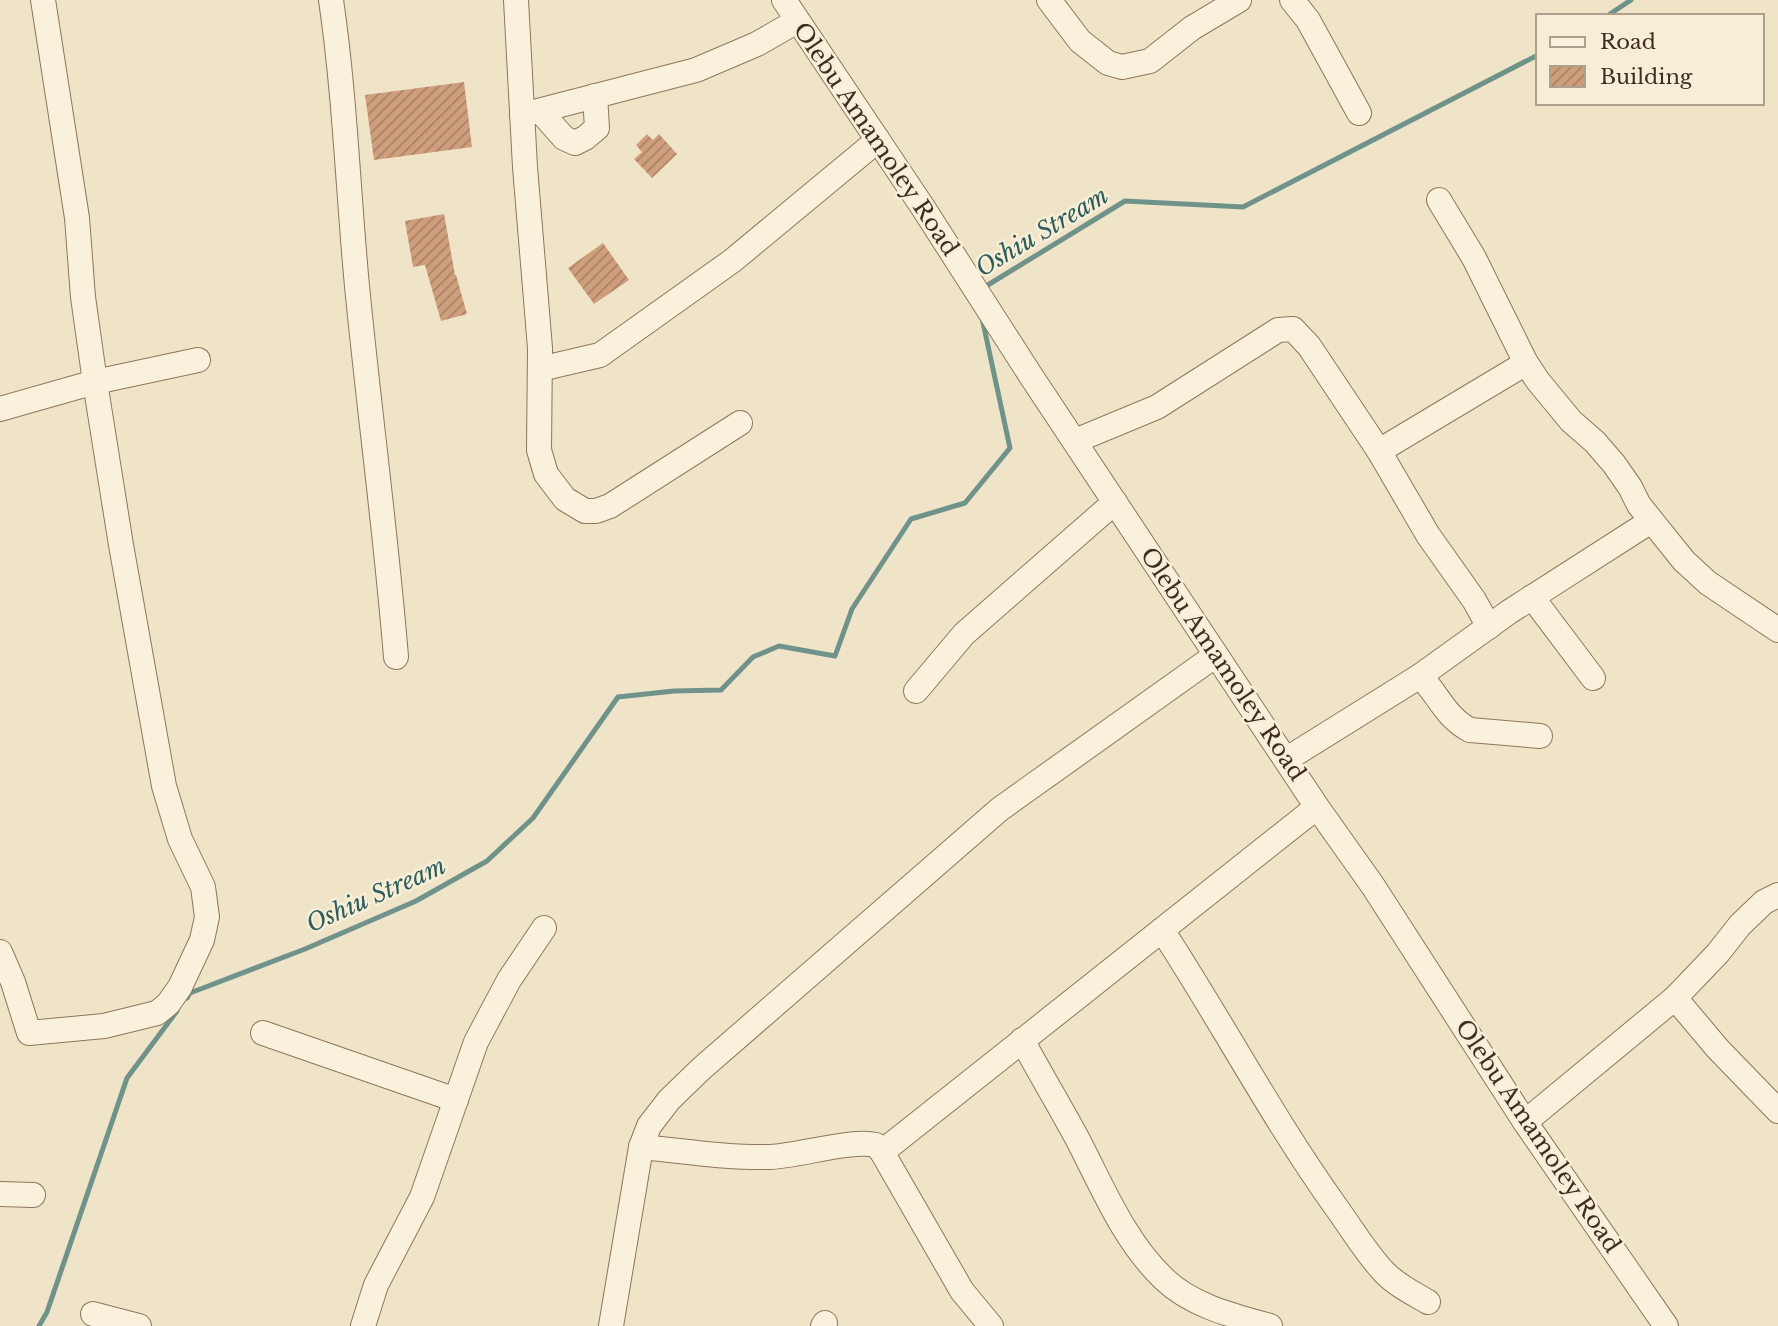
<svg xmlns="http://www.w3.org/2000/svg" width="1778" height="1326" font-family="'Libre Baskerville',serif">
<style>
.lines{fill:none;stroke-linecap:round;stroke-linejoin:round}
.stream{stroke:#6f938a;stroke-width:5}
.building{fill:url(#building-hatch)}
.minor-casing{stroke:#8d765c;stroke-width:26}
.minor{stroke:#faf1dc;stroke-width:24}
.labels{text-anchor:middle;stroke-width:5;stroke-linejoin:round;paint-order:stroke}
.street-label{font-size:23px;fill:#3d2e20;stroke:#f7eed8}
.water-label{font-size:24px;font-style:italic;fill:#2f5d5a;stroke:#f7eed8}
</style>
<defs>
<pattern id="building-hatch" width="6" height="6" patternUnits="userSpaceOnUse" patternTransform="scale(1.75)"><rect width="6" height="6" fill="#cf9f7d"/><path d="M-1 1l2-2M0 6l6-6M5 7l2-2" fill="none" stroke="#a98266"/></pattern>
</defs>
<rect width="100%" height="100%" fill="#f0e4c8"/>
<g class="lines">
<g class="stream">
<path d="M1607 16 1631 0"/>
<path d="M983 288 1125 201 1243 207 1538 55"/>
<path d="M187 998 190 993 305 949 416 901 487 861 533 818 618 697 674 691 721 690 753 657 779 646 835 656 852 609 911 519 965 503 1010 448 982 318"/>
<path d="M39 1326 47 1312 127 1078 177 1011"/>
</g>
</g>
<g class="building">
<path d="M464 82 472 147 374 160 365 95Z"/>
<path d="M647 134 653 140 659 134 677 154 652 178 634 159 642 152 636 145Z"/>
<path d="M444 214 455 275H456L467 314 441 321 425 265 413 267 405 221Z"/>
<path d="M603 243 629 280 594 304 568 268Z"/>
</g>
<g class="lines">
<g class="minor-casing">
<g id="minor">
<path d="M331 0C345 95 348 191 357 286 369 410 386 533 396 657"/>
<path d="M516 0 525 167 540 348 539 450 546 474 565 499 585 511H596L610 506 740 423"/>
<path d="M784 0 922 206 1031 376 1317 807 1373 886 1525 1122 1666 1326"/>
<path d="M1049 0 1080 41 1108 63 1122 67 1150 61 1192 28 1239 0"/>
<path d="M1292 0 1308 20 1359 113"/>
<path d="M541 112 564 138 575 143 585 138 597 128 595 96"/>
<path d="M522 115 696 70 757 44 797 21"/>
<path d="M1439 200 1474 258 1526 363 1538 381 1571 421 1595 442 1614 464 1630 487 1639 505 1684 561 1708 583 1778 630"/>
<path d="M540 369 600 355 732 261 878 140"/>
<path d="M0 409 95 382 198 360"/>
<path d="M1075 441 1157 407 1278 330 1293 329 1309 346 1379 451 1428 535 1474 600 1489 627"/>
<path d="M1379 451 1526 363"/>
<path d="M1532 597 1593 678"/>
<path d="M1420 676C1438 694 1445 717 1470 730L1540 736"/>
<path d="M916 691 964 634 1115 502"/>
<path d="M1287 759 1420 676 1509 612 1651 521"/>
<path d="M1162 930C1222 1022 1273 1119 1336 1207 1352 1229 1366 1253 1384 1272 1396 1285 1413 1293 1428 1302"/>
<path d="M0 952 13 982 29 1033 104 1026 157 1013 168 1004 180 987 202 940 207 917 203 887 180 839 164 786 121 545 95 382 83 297 77 218 43 0"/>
<path d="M1675 998 1718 1049 1778 1111"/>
<path d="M263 1033 456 1100"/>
<path d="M1022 1040C1040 1073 1059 1105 1077 1138 1102 1186 1124 1241 1164 1279 1192 1306 1234 1316 1270 1326"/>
<path d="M1525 1122 1675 998 1718 953 1740 925 1764 902 1778 895"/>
<path d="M641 1147C684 1151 726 1158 770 1157 798 1156 852 1139 876 1145L882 1152 962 1291 991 1326"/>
<path d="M882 1152 1317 807"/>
<path d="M0 1194 33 1195"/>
<path d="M93 1314 139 1326"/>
<path d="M363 1326 376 1285 422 1197 476 1042 509 980 544 928"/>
<path d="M611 1326 641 1147 649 1126 669 1100 701 1069 1000 809 1216 655"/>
<path d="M823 1326 825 1323"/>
</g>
</g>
<use href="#minor" class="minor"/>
</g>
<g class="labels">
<g class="street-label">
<text transform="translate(876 139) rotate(56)" y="8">Olebu Amamoley Road</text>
<text transform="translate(1223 664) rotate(56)" y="8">Olebu Amamoley Road</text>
<text transform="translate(1538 1136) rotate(56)" y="8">Olebu Amamoley Road</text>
</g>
<g class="water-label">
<text transform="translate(1042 232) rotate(-31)" y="8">Oshiu Stream</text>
<text transform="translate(376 895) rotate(-24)" y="8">Oshiu Stream</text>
</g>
</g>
<rect x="1536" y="14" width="228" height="91" fill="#f7eed8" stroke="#ada18e" stroke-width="2"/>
<rect x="1550" y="37" width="35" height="10" fill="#faf1dc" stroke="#ada18e" stroke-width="2"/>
<text x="1600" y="49" font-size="21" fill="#3d2e20">Road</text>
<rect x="1550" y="66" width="35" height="21" fill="url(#building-hatch)" stroke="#ada18e" stroke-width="2"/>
<text x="1600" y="84" font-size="21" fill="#3d2e20">Building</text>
</svg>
